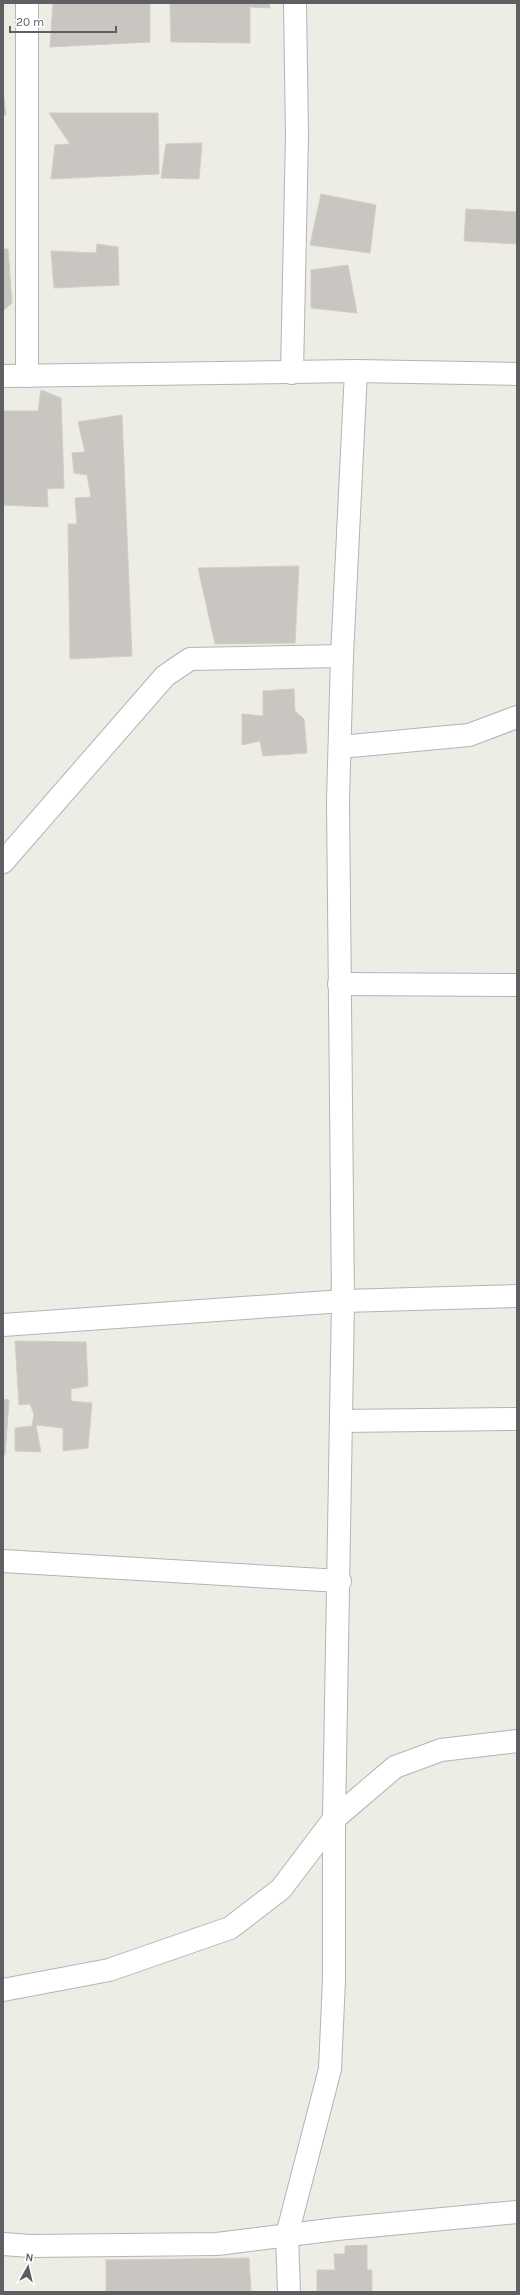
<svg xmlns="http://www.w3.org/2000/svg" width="520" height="2295" font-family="Karla,sans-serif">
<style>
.building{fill:#c9c6c1;stroke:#d1cec4}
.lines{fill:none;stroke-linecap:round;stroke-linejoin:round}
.minor-casing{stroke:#b2b4b8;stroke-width:24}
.minor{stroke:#fff;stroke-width:22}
</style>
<rect width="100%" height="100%" fill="#edece5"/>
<g class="building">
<path d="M53 3H150V42L50 47Z"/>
<path d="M170 3H269L270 8 250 7V43L171 42Z"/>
<path d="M3 98H4L6 115H3Z"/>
<path d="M49 113H158L159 174 51 179 55 145 70 144Z"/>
<path d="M202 143 199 179 161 178 166 144Z"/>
<path d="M321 194 376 205 370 253 310 245Z"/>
<path d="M466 209 517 212V244L464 241Z"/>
<path d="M97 244 118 247 119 285 54 288 51 251 96 253Z"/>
<path d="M3 249H8L12 303 3 311Z"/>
<path d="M348 265 357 313 311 308V270Z"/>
<path d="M41 390 61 398 64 488 47 489 48 507 3 505V411H38Z"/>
<path d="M122 415 132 656 70 659 68 524H77L75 498 91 497 87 475 74 473 72 453 85 452 78 422Z"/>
<path d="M299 566 295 643 215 644 198 568Z"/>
<path d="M294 689 295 711 304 719 307 753 263 756 260 741 242 745V714L263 716V691Z"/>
<path d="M15 1341 86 1342 88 1386 71 1389V1401L92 1403 88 1448 63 1451V1428L36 1425 41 1452 15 1451V1428L32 1426 34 1414 30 1404 19 1405Z"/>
<path d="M3 1399 9 1400 5 1455 3 1454Z"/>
<path d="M367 2245V2270H372V2292H317V2270H335L334 2254H345V2246Z"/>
<path d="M249 2258 251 2292H106V2260Z"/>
</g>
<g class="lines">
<g class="minor-casing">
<g id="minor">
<path d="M27 3V376"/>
<path d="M292 373 297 135 295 3"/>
<path d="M3 376 356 371 517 374"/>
<path d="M340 747 469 735 517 717"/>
<path d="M3 862 165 676 190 659 342 656"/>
<path d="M339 984 517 985"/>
<path d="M3 1325 343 1301 517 1296"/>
<path d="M341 1421 517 1419"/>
<path d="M3 1561 340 1581"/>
<path d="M3 1990 109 1970 230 1928 281 1889 334 1819 395 1767 441 1750 517 1741"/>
<path d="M3 2244 30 2246 217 2244 337 2229 517 2212"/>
<path d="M289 2292 287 2235 330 2069 334 1980V1819L343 1301 338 801 342 656 356 371"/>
</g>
</g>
<use href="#minor" class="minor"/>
</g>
<rect width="520" height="2295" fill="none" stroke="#5d5f63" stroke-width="8"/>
<g transform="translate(28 2267) rotate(8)" stroke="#ffffff" stroke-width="3" paint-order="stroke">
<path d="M0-3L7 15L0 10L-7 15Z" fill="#5d5f63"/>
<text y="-6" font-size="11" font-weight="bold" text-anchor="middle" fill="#5d5f63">N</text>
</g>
<path d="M10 26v6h106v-6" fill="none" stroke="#5d5f63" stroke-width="2"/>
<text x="16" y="26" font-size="12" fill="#5d5f63" stroke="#ffffff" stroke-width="3" paint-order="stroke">20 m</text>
</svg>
